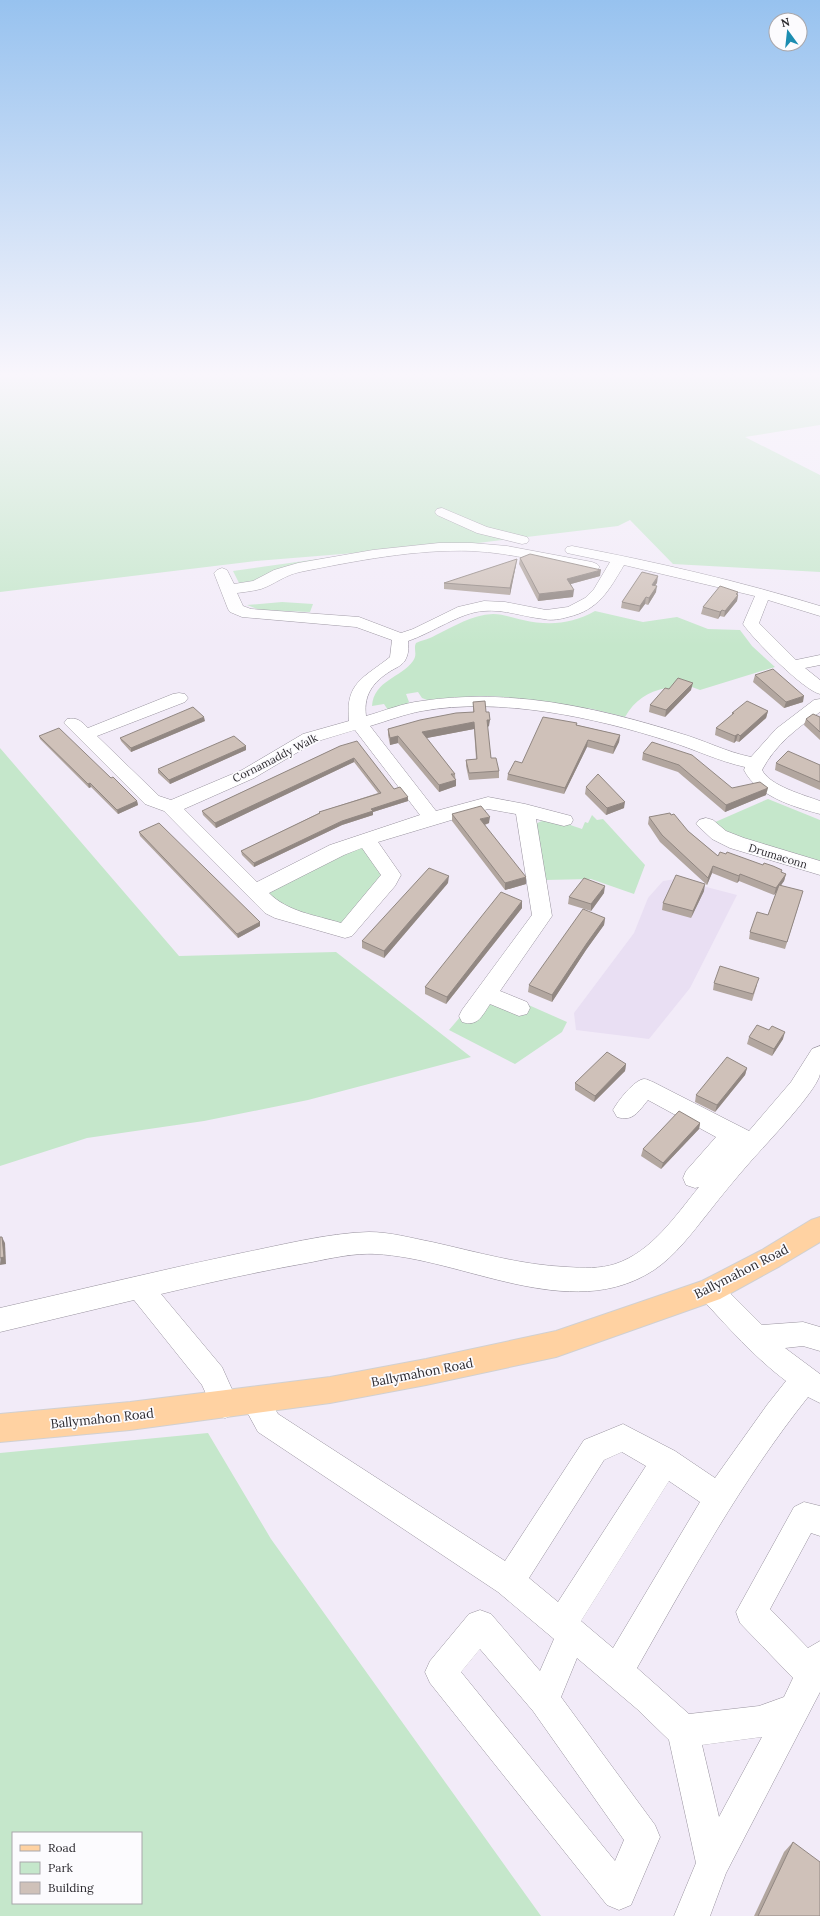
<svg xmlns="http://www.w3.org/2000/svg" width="820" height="1916" font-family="Lora,serif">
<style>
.built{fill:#e9dff3}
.green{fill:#c5e7cb;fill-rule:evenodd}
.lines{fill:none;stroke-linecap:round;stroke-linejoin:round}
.minor-casing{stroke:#99939f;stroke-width:1}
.major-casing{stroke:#d1d0d1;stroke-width:2}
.minor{fill:#fff;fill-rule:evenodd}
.major{fill:#ffd2a2;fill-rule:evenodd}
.wall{fill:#b2a69f}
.shaded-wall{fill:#918782}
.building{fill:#cfc1b9;stroke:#918782}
.labels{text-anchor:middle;stroke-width:3.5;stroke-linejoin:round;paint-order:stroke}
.street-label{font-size:11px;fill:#2c2a2f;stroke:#fcfbfe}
.near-street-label{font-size:13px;fill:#2c2a2f;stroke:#fcfbfe}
</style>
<rect width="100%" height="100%" fill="#f2ebf8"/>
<path class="built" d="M676 879 737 895 690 988 649 1039 576 1030 574 1013 634 933 648 898 663 881Z"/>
<g class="green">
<path d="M0 377H820V425L745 437 820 475V572L673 564 630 520 618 526 585 530 478 543 256 561 0 592Z"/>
<path d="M325 558 259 581 239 583 233 571Z"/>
<path d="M282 602 313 604 310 612 260 610 247 605Z"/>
<path d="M595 611 643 622 677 617 708 629 740 630 752 646 775 667 700 690 692 687 690 689 668 690 666 688C647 692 635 700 625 717L588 708 587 710C553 704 520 697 486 696 466 696 447 699 427 700L422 698 418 692 406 694 409 702 407 704 388 710 384 704 372 706C374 680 401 678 413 661 418 654 413 649 416 643 422 640 430 639 436 635 455 626 471 615 493 614 503 614 514 618 523 620 549 626 572 624 595 611Z"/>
<path d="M0 748 179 956 336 952 471 1057 308 1100 204 1121 87 1138 0 1166Z"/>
<path d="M768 799 820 820V861L725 833 713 823Z"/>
<path d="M592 815 597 820 603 819 645 865 634 894 591 879 545 880 535 825C547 814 569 825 582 829L585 822 588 823Z"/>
<path d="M362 847 383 873 343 923 340 924 282 908 268 895V891L346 852Z"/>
<path d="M524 1003 567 1022 562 1032 515 1064 449 1030 461 1016 490 1005Z"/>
<path d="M208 1433 271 1539 541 1916H0V1453ZM13 1833H141V1903H13Z"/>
</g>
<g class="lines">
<g class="minor-casing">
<g id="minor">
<path d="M442 508 487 527 527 537 529 540 527 543 522 544 477 533 437 515 435 512 437 509Z"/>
<path d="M439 543H472L507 546 592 562 597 564 600 567 597 570 592 572C552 564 513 553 472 551 416 549 355 561 300 572 285 575 275 584 261 589 253 591 245 592 237 593L243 606 251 609 359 617 401 633 413 629 458 607 484 601 505 602 546 610 568 607 585 598 594 589 610 562 567 553 565 550 567 547 572 546C656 562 739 581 820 606V616L768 600 759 623 796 660 820 655V665L805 668 820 680V694C803 690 754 640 743 624L755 596 624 565C609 590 599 610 568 617 561 619 552 621 544 619 524 617 504 609 484 611 461 612 432 633 408 641 408 646 409 651 407 656 405 663 400 666 394 669 375 680 363 693 366 716 384 711 403 703 422 701 509 688 596 707 679 733 704 740 726 752 751 757L776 729 814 700 820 699V712C797 728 775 745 762 770 770 786 804 795 820 801V814C794 807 757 796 744 770L745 767C718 761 694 749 668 741 594 717 499 697 422 711 405 714 387 721 370 726L436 811 488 797 525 804 571 816 573 820 571 824 564 826 536 819 552 916 500 991 527 1002 530 1008 527 1014 519 1016 490 1004C482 1016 478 1027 462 1022L459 1016 462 1010 532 915 516 814 488 809 378 842 401 875 395 886 352 936 345 938 275 918 265 913 164 811 145 804 64 723 67 719C77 717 81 721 88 728L173 694 179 693 185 694 188 698 185 702 97 736 159 796 171 800 242 770 303 734 349 721C345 682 364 678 390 657L392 640 356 627 242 617 230 612 228 609 214 573 217 570 222 568 227 570 234 584 253 581 274 570 298 563 373 550ZM355 730 420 815 330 845 257 882 184 809 254 778 315 742ZM362 848 381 875 341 923C315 915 288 912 269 893L344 855Z"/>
<path d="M706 818 713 820 726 831 744 838 820 861V875L730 848 712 839 696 824 699 820Z"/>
<path d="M820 1046C820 1055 820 1066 820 1074 817 1091 765 1145 751 1161 736 1178 722 1195 708 1213 692 1233 675 1256 654 1270 570 1325 463 1258 375 1254 354 1253 332 1258 312 1262 261 1271 211 1282 161 1294L222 1367 239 1405 235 1414 225 1418 215 1414 202 1385 134 1300 0 1332V1308C79 1290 157 1271 237 1254 278 1246 327 1233 369 1232 390 1232 411 1238 432 1242 477 1252 521 1265 567 1267 583 1268 600 1269 615 1264 652 1252 676 1215 699 1187L695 1188 686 1185 683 1178 686 1171 716 1137 648 1100C638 1112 633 1122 617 1117L613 1110C618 1101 634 1080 644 1079 647 1079 650 1081 653 1082L749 1131 791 1082 812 1049Z"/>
<path d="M710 1278 719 1282 762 1325 803 1322 820 1327V1351L803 1346 785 1348 820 1374V1403L808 1397C741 1481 690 1575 637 1668L689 1714 759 1706 784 1697 793 1678 740 1623 736 1612 794 1507 804 1502 820 1506V1536L811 1533 770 1609 808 1648 820 1641V1692L726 1873 710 1916H674L696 1863 669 1740 637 1709 577 1658 561 1697 655 1825 660 1837 631 1905 619 1910 607 1905 430 1683 425 1672 430 1661 469 1614 480 1610 491 1614 540 1671 554 1639 498 1592 258 1432 241 1401 245 1392 255 1388 265 1392 278 1414 505 1561 584 1440 623 1424 675 1451 715 1478 767 1405 786 1381C754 1357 728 1327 701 1298L697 1290 701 1282ZM622 1452 646 1466 558 1602 529 1578 604 1460ZM669 1481 700 1502 613 1648 581 1621ZM480 1649 533 1711 624 1840 615 1861 461 1672ZM762 1737 719 1817 702 1745Z"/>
</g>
</g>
<g class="major-casing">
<path id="major" d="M820 1217V1242L780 1266 720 1299 556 1357 426 1385 330 1403 130 1430 0 1442V1414L130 1402 330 1377 426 1359 556 1331 702 1281 762 1250 811 1220Z"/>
</g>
<use href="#minor" class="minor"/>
<use href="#major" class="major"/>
</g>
<g class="wall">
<path d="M520 558 600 576 571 584 573 597 538 601 519 564Z"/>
<path d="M516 565 510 595 444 589V583Z"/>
<path d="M657 583 655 585 656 592 648 605 645 604 639 612 621 608 622 602Z"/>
<path d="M738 592 737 594 738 595 737 601 724 617 720 616 718 619 701 614 703 607Z"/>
<path d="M755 675 803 702 784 708 753 682Z"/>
<path d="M669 689 691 690 665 717 649 712 650 705Z"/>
<path d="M473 702 486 712 489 726 487 727 491 758 499 771V778L469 780 466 766V760L476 759 474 729 426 738 455 774 456 786 439 792 398 743 390 745 388 735V729L473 712Z"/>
<path d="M768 711 766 718 739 742 736 741 734 743 715 735 716 728 732 715V713Z"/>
<path d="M820 717V740L804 725 806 719Z"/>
<path d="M205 721 131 752 121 741 120 738Z"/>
<path d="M577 723V725L620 735 619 742 613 754 587 747 564 794 507 780 508 774Z"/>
<path d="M39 736 111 778 137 801 138 805 118 814 91 787 89 788 40 739Z"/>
<path d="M652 742 732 788 766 795 725 812 678 772 642 760 643 753Z"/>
<path d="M246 746V750L170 784 158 773V769Z"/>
<path d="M340 746 394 789 408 801 373 812V815L342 825 254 867 242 855 241 851 319 813V812L378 793 354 762 216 828 203 815 202 811Z"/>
<path d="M776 763 820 765V790L775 770Z"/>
<path d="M586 787 624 808 606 815 585 794Z"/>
<path d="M452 814 489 823 485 825 526 884 505 890 452 821Z"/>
<path d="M671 815 688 831 718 856 726 854 786 874 784 881 781 885 801 898 785 949 749 939 750 932 768 915 776 893 774 895 739 881 737 883 712 873 707 885 660 842 648 824 649 817Z"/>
<path d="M139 832 260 922V926L238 938 140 836Z"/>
<path d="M448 883 384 958 362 948V941Z"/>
<path d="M704 891 691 918 662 910 663 903Z"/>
<path d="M604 893 591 911 568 904 569 897Z"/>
<path d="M522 901V908L446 1004 425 994V987Z"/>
<path d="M605 918 604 925 586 950 552 1002 528 992 529 985Z"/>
<path d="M714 983 757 985 752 1001 713 990Z"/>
<path d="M749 1037 783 1039 772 1056 747 1044Z"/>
<path d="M626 1064 625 1071 594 1102 575 1090V1083Z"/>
<path d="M747 1068 745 1075 715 1112 695 1102 696 1095Z"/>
<path d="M700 1123 699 1129 661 1169 641 1156 643 1149Z"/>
<path d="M793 1842 820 1916H754L784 1852Z"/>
</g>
<g class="shaded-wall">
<path d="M517 559 516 565 510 595V588Z"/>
<path d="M601 570 600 576 567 585V579Z"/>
<path d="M658 576 657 583 651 591 652 585Z"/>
<path d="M657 586 656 592 648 605 649 598Z"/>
<path d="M574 590 573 597 538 601 539 594Z"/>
<path d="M738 592 737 597 738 595 737 601 724 617 725 611Z"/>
<path d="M646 597 645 604 639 612 640 606Z"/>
<path d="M722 610 720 616 718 619 720 612Z"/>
<path d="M693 683 691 690 665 717 666 710Z"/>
<path d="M804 696 803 702 784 708 786 702Z"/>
<path d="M768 711 766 718 739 742 740 736Z"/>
<path d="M204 717 205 721 131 752V748Z"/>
<path d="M487 720H490L489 726 487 727Z"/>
<path d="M474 722V729L422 739V732Z"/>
<path d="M738 734 736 741 734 743 735 736Z"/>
<path d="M620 735 619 742 613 754 614 747Z"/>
<path d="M398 736V743L390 745V738Z"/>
<path d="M588 740 587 747 564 794 565 788Z"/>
<path d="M246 746V750L170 784 169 780Z"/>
<path d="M354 758V762L216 828 215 823Z"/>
<path d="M456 780V786L439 792V785Z"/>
<path d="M90 783 91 787 89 788 88 784Z"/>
<path d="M768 788 766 795 725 812 726 805Z"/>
<path d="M408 797V801L373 812V815L342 825 254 867V863L342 821 371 809Z"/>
<path d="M137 801 138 805 118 814 117 810Z"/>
<path d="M625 802 624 808 606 815 607 808Z"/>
<path d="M490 817 489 823 480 826V819Z"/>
<path d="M713 866 712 873 707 885 708 878Z"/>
<path d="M740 874 739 881 737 883 739 876Z"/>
<path d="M786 874 784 881 774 895 776 888Z"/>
<path d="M449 876 448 883 384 958V951Z"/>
<path d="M526 877V884L505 890V883Z"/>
<path d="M705 884 704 891 691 918 693 911Z"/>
<path d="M605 886 604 893 591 911V904Z"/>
<path d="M522 901V908L446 1004 447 997Z"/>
<path d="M605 918 604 925 586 950 552 1002V995L587 943Z"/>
<path d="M260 922V926L238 938 237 934Z"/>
<path d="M785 1032 783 1039 772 1056 774 1049Z"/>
<path d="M626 1064 625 1071 594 1102 595 1096Z"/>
<path d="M747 1068 745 1075 715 1112 717 1105Z"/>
<path d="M700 1123 699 1129 661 1169 663 1163Z"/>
<path d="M2 1237 5 1243 6 1264 0 1265Z"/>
</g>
<g class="building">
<path d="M530 554 601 570 567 579 574 590 539 594 520 558Z"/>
<path d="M517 559 510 588 444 583Z"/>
<path d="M642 572 658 576 652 585 657 586 649 598 646 597 640 606 622 602Z"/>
<path d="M720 586 738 592 736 594 738 595 725 611 722 610 720 612 703 607Z"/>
<path d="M773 669 804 696 786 702 755 675Z"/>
<path d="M678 678 693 683 666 710 650 705 665 688 669 689Z"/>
<path d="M485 701 486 712H489L490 720H487L491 758H496L499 771 469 773 466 760 477 759 474 722 422 732 455 774H451L456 780 439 785 398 736 390 738 388 729 420 720 456 713 474 712 473 702Z"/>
<path d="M747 701 768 711 740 736 738 734 735 736 716 728 734 713H732Z"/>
<path d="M193 707 204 717 131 748 120 738Z"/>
<path d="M813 714 820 717V732L806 719Z"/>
<path d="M543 717 577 723 576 725 620 735 614 747 588 740 565 788 508 774 515 761 522 763Z"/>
<path d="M59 728 111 778 113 777 137 801 117 810 90 783 88 784 39 736Z"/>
<path d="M234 736 246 746 169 780 158 769Z"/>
<path d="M357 741 394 789 400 787 408 797 371 809 373 811 342 821 254 863 241 851 320 813 319 812 381 793 354 758 215 823 202 811 340 746Z"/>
<path d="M652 742 692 755 732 788 760 782 768 788 726 805 679 765 643 753Z"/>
<path d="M788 751 820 765V782L776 763Z"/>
<path d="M598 774 625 802 607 808 586 787Z"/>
<path d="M481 806 490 817 480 819 526 877 505 883 452 814Z"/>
<path d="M670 813 671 815 674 814 688 831 718 856 720 852 726 854 727 852 763 865 764 863 773 866 782 870 781 872 786 874 776 888 740 874 739 876 713 866 708 878 662 835 649 817Z"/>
<path d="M159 823 260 922 237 934 139 832Z"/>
<path d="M429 868 449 876 384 951 362 941Z"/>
<path d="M676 875 705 884 693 911 663 903Z"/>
<path d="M584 878 605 886 591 904 569 897Z"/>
<path d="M779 885 803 891 787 942 750 932 757 912 768 915Z"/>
<path d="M501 892 522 901 447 997 425 987Z"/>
<path d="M583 909 605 918 587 943 552 995 529 985Z"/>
<path d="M720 966 759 978 753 994 714 983Z"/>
<path d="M757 1025 769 1030 772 1026 785 1032 774 1049 749 1037Z"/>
<path d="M607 1052 626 1064 595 1096 575 1083Z"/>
<path d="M727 1057 747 1068 717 1105 696 1095Z"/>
<path d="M679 1111 700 1123 663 1163 643 1149Z"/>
<path d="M0 1237H2L4 1257 0 1258Z"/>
<path d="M793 1842 820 1862V1916H758Z"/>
</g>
<linearGradient id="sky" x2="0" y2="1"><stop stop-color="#97c2ef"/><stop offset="0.58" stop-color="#f9f6fc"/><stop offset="1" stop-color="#f9f6fc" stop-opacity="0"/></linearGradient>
<rect width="820" height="646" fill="url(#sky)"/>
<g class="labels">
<g class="street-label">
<text transform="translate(275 758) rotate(-27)" y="4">Cornamaddy Walk</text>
<text transform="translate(778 856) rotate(17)" y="4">Drumaconn</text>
</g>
<g class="near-street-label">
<text transform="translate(741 1271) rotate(-27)" y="5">Ballymahon Road</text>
<text transform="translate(422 1372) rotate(-11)" y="5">Ballymahon Road</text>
<text transform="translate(102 1418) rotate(-6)" y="5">Ballymahon Road</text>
</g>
</g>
<rect x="12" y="1832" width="130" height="72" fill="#fcfbfe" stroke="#a9a7ab"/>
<rect x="20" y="1845" width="20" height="6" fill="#ffd2a2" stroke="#a9a7ab"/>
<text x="48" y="1852" font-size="12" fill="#2c2a2f">Road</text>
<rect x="20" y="1862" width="20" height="12" fill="#c5e7cb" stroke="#a9a7ab"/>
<text x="48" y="1872" font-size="12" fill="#2c2a2f">Park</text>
<rect x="20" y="1882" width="20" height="12" fill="#cfc1b9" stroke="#a9a7ab"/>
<text x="48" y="1892" font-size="12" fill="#2c2a2f">Building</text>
<g transform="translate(788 32) rotate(345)"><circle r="19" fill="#fcfbfe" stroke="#a9a7ab"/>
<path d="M0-3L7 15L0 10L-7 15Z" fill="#1c8db1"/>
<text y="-6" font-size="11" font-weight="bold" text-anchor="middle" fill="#2c2a2f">N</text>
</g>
</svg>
